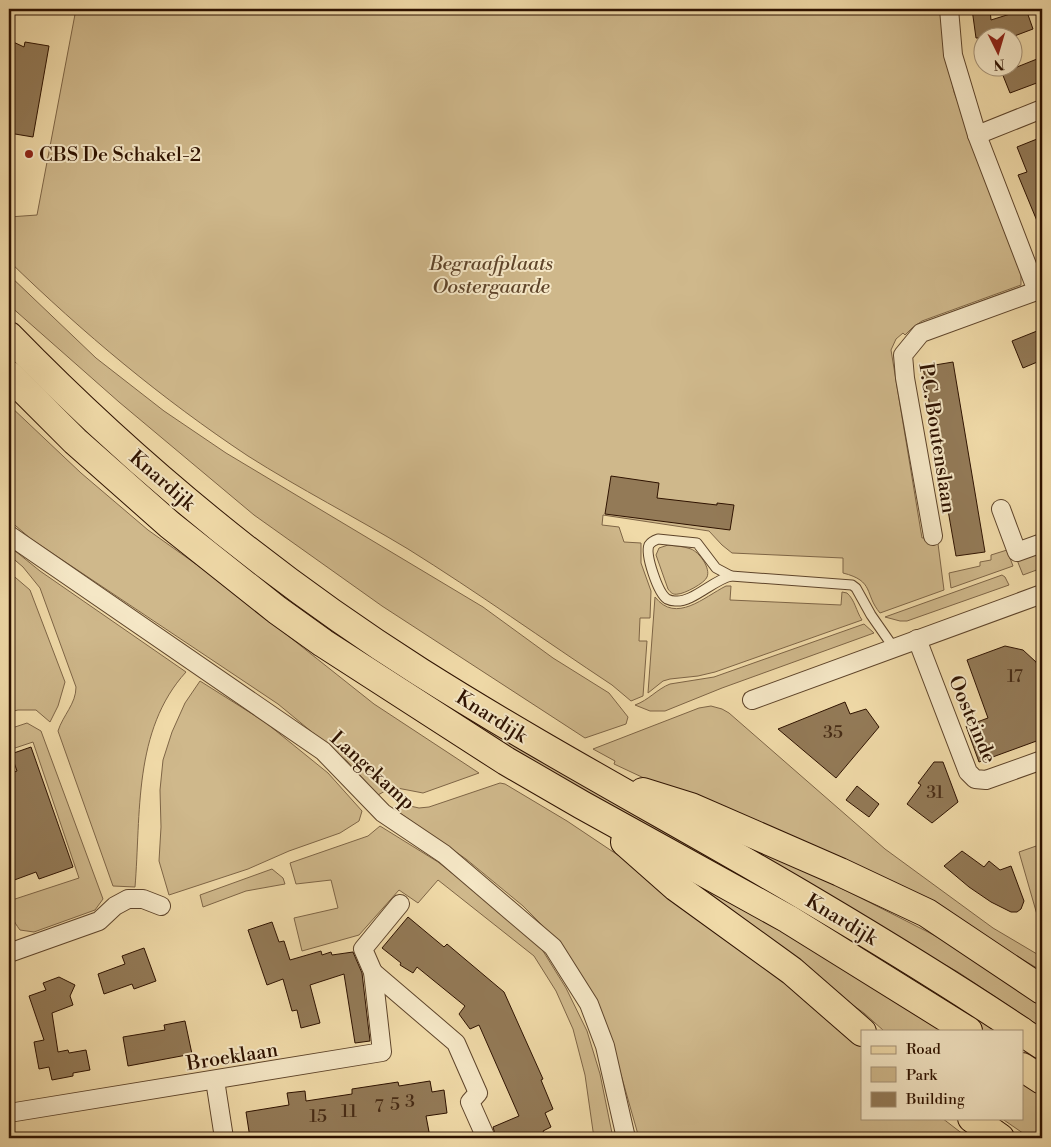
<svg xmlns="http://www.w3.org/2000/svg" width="1051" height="1147" font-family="'Libre Bodoni',serif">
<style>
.green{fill:#cfb88b;stroke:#7e6546}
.building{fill:#937a57;stroke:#2e1200}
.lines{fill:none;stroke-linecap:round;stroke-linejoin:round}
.service-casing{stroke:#5e442a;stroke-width:11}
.minor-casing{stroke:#5e442a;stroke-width:20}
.primary-casing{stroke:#2e1200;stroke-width:30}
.service{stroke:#f5e7c6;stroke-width:9}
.minor{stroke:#f5e7c6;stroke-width:18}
.primary{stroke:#f0daa8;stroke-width:28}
.poi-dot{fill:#8f2418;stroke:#f5e7c6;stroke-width:2}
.labels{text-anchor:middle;stroke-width:4;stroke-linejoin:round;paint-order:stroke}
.number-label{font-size:18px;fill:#472c16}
.poi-label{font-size:20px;fill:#2e1200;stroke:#f5e7c6;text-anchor:start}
.park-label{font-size:20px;font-style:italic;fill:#5e442a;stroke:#f5e7c6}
.street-label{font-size:20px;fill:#2e1200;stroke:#f5e7c6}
</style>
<rect width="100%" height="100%" fill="#f0daa8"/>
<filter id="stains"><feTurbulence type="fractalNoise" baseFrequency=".004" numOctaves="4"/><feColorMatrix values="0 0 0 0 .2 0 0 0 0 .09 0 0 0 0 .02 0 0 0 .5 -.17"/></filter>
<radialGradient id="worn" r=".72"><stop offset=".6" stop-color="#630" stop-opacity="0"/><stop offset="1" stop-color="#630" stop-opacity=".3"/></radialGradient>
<g class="green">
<path d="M76 9H940L944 43 954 92 1021 271V285L922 321 912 328 905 335 903 333 896 339 891 350 922 538 937 536 944 590 880 613C864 594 875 581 843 573V558L732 553 722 545 709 531 603 515 602 525 619 527 624 542 641 543V563L651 591 650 618H640L639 641H647L643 696 631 701 612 685C544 640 477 592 408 549 355 517 300 489 248 456 162 399 83 333 9 261V217L37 215Z"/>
<path d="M9 275 96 358 164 411 226 453 483 607 553 658 609 693 628 717 626 724 585 738 382 606 254 515 119 402 9 305Z"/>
<path d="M9 347 184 511 1001 1031H983L580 792 327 634 172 517 9 362Z"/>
<path d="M9 405 81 473 148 530 214 577 374 704 479 773 423 793 392 787 378 795 347 761 278 704 31 539 9 520Z"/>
<path d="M668 545C675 546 683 546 691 549 699 552 711 568 707 577 705 583 684 594 678 594 673 595 671 593 668 589L656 555 659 548Z"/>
<path d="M9 546 40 571 186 672C133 730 141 814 135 887L113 886 58 731C63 715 76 704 76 687L40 588 23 567 9 555Z"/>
<path d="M1007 550 1013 566 951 588 949 573 980 566V562L991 560V555Z"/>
<path d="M1042 552V568L1023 575 1017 560Z"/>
<path d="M9 572 30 590 65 682 58 706 50 722 36 710H18L9 712V702L10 701 9 698Z"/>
<path d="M1002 575 1005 577 1009 585 907 621H900L885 617Z"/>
<path d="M726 586H731L730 600 841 605 842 592 847 593C855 600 856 611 862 620L715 672 698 676 670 679 663 681 648 693 655 597C676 624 704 597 726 586Z"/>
<path d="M864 624 874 633 722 688 665 711H650L635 705C649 700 657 689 670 684L714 677Z"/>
<path d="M200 681 265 722 328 773 362 811 359 821 340 833 289 851 248 869 169 895 159 861 161 827 160 790 163 760 172 732 185 703Z"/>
<path d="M711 706 722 709 729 713 885 849 993 928 1042 957V971L988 939 614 764 615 761 593 749 699 708Z"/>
<path d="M27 723 41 731 103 899 95 910 34 932 20 930C13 921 9 912 9 901L79 878 33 742 9 750V729Z"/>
<path d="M500 783 505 784 567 821 703 912 805 989 862 1046V1118H942L968 1138H639L610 1036 594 997 582 976 559 942 523 906 466 859 394 809 401 804 419 808 429 807Z"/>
<path d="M581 814 732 897 945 1031H884L864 1013Z"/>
<path d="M686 821 795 862 841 888 928 932 1042 995V1028L958 972Z"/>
<path d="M380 826 438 862 516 924 543 951 566 988 587 1031 600 1074 613 1138H594L585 1075 573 1029 556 991 534 956 438 880 418 903 399 890 359 935 302 951 294 918 338 908 331 880 296 884 290 863 368 836Z"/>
<path d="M1042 844V932L1019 852Z"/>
<path d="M272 869 283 878 285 884 246 891 203 907 200 895Z"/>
<path d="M1022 1083 1042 1097V1138H1030L1001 1118H1022Z"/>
</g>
<g class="building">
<path d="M972 9H990L991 20 1026 9 1033 29 1009 38H976Z"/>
<path d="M9 40 24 47 25 42 49 46 33 137 9 133Z"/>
<path d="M1042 57V81L1010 93 1002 73Z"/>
<path d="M1042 137V233L1018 175 1027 172 1017 147Z"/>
<path d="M1042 329V360L1023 368 1012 341Z"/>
<path d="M953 362 985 552 956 556 923 367Z"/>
<path d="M611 476 659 483 657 498 717 505V503L734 505 730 530 605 514Z"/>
<path d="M1005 646 1023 650 1036 662 1042 681V739L979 762 966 726 988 718 967 660Z"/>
<path d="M845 702 850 714 866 709 879 727 836 778 778 729Z"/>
<path d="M31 747 73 867 39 879 36 872 9 882V774L17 771 11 754Z"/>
<path d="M934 762H943L958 802 932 823 907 804 921 785 918 783Z"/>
<path d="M857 786 879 804 869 817 846 800Z"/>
<path d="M962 851 984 867 989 861 1000 870 1011 866 1024 901 1021 909 1017 912H1011L991 902 969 887 944 866Z"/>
<path d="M408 917 444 947 447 944 504 992 543 1079 541 1080 553 1109 545 1113 551 1127 543 1131 547 1138H496L493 1127 519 1116 479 1025 470 1029 459 1014 465 1006 417 967 413 973 400 965 401 963 382 948Z"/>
<path d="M272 922 279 942 284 941 290 960 321 951 322 955 331 952 332 955 353 952 362 973 370 1041 355 1043 344 974 310 985 320 1023 301 1028 297 1010 292 1011 283 979 267 985 248 930Z"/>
<path d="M144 948 156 981 134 989 132 984 104 994 98 974 125 964 122 956Z"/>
<path d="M59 977 75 985 70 996 73 1005 52 1013 58 1052 68 1050 69 1053 86 1050 90 1070 73 1073V1076L52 1080 49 1067 39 1069 34 1042 44 1040 29 996 46 990 43 983Z"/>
<path d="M185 1021 192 1054 128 1066 123 1037 165 1030 164 1025Z"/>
<path d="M430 1081 432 1092 444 1090 447 1113 426 1116 430 1137 421 1138H250L246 1112 289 1105 287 1093 305 1091 306 1101 352 1094V1089L398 1082 399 1086Z"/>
</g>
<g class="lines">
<g class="service-casing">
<g id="service">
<path d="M658 539 697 543 716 568 731 576C713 580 692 603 675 601 672 601 669 600 667 599 658 593 645 555 649 545 651 542 655 540 658 539Z"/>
<path d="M731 576 852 585 856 588 871 615 894 648"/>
</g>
</g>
<g class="minor-casing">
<g id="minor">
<path d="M949 9 953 55 977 135 1037 291"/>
<path d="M977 135 1042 109"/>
<path d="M1001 509 1017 552 1042 543"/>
<path d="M9 535 323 751 383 813 444 854 553 947 589 1004 605 1046 626 1138"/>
<path d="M933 536 905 378 903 355 921 333 1042 289"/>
<path d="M917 639 968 772 975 779 986 780 1042 760"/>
<path d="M752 700 1042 594"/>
<path d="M9 953 99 921 115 906 128 899H143L161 906"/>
<path d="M373 972 456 1043 478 1093 470 1102 486 1138"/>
<path d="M215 1080 224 1138"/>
<path d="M9 1113 382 1052 373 972 363 949 400 904"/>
</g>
</g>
<g class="primary-casing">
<g id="primary">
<path d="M9 336C133 463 270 577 420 672 548 753 681 823 811 900 882 942 952 985 1021 1031"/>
<path d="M9 375 75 441 170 525 277 610 323 643 506 761 582 805 788 919 968 1031"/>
<path d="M643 792 691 807 840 872 927 913 1042 990"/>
<path d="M625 842 676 887 792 971 862 1032"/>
<path d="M1022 1032 1042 1045"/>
<path d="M1022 1067 1042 1080"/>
<path d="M972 1118 1000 1138"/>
</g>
</g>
<use href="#service" class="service"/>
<use href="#minor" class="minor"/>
<use href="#primary" class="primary"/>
</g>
<circle class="poi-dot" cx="29" cy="154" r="5"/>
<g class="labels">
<g class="number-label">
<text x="1015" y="682">17</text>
<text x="833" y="738">35</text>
<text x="935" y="798">31</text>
<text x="410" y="1107">3</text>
<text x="395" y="1110">5</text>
<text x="379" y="1112">7</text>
<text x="349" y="1117">11</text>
<text x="318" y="1122">15</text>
</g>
<g class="poi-label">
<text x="39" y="161">CBS De Schakel-2</text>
</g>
<g class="park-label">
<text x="491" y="270">Begraafplaats<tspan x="491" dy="23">Oostergaarde</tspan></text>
</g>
<g class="street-label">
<text transform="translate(938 438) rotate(81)" y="7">P.C. Boutenslaan</text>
<text transform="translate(163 480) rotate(41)" y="7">Knardijk</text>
<text transform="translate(492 716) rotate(32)" y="7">Knardijk</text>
<text transform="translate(973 719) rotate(67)" y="7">Oosteinde</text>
<text transform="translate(373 770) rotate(42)" y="7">Langekamp</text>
<text transform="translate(842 919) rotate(31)" y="7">Knardijk</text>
<text transform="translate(232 1056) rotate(-9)" y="7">Broeklaan</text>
</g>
</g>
<rect width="1051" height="1147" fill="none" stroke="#f0daa8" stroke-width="30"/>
<rect x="10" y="10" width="1031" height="1127" fill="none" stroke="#2e1200" stroke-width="2.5"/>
<rect x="15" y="15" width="1021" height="1117" fill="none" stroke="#2e1200"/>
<rect x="861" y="1030" width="162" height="90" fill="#f5e7c6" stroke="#a59277"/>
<rect x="871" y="1046" width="25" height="8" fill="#f0daa8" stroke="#a59277"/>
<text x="906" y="1054" font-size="15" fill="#2e1200">Road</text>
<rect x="871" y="1067" width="25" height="15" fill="#cfb88b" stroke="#a59277"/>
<text x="906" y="1080" font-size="15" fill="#2e1200">Park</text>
<rect x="871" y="1092" width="25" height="15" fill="#937a57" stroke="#a59277"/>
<text x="906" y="1104" font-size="15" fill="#2e1200">Building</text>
<g transform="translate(998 52) rotate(175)"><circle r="24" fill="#f5e7c6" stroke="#a59277"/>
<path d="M0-4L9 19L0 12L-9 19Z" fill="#8f2418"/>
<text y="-8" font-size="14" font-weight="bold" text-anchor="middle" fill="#2e1200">N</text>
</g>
<rect width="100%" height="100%" filter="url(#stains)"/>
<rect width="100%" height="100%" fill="url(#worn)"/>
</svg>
